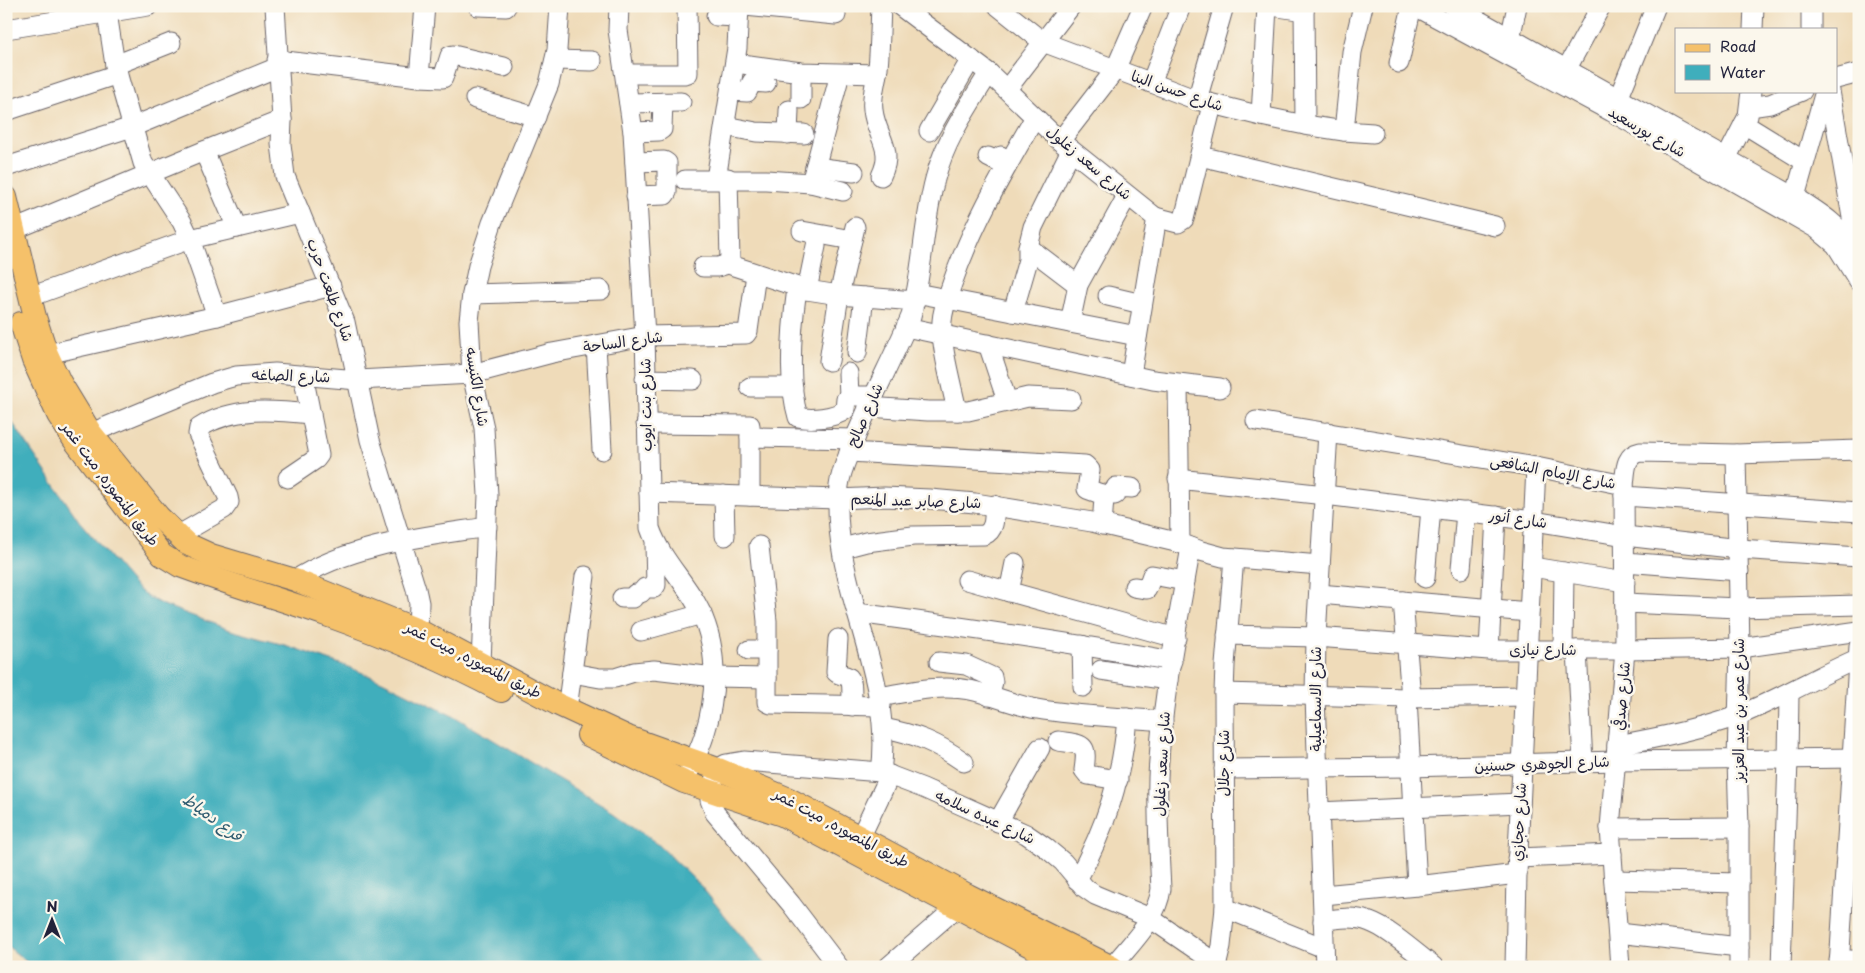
<svg xmlns="http://www.w3.org/2000/svg" width="1865" height="973" font-family="'Playpen Sans','Playpen Sans Arabic',sans-serif">
<style>
.water{fill:#3faebc;stroke:#30687c}
.lines{fill:none;stroke-linecap:round;stroke-linejoin:round}
.minor-casing{stroke:#6a6367;stroke-width:21}
.major-casing{stroke:#6a6367;stroke-width:24}
.minor{stroke:#fff;stroke-width:19}
.major{stroke:#f5c16b;stroke-width:22}
.labels{text-anchor:middle;stroke-width:5;stroke-linejoin:round;paint-order:stroke}
.street-label{font-size:15px;fill:#22223b;stroke:#fbf7ec}
.water-label{font-size:16px;font-style:italic;fill:#2e5a6f;stroke:#fbf7ec}
</style>
<rect width="100%" height="100%" fill="#fbf7ec"/>
<filter id="ink" filterUnits="userSpaceOnUse"><feTurbulence type="fractalNoise" baseFrequency=".02" numOctaves="2"/><feDisplacementMap in="SourceGraphic" scale="10" xChannelSelector="R" yChannelSelector="G"/><feConvolveMatrix kernelMatrix="1 2 1 2 8 2 1 2 1" color-interpolation-filters="sRGB"/></filter>
<filter id="wash" filterUnits="userSpaceOnUse"><feTurbulence type="fractalNoise" baseFrequency=".0096" numOctaves="4" result="noise"/><feDisplacementMap in="SourceGraphic" scale="20" xChannelSelector="R" yChannelSelector="G"/><feGaussianBlur stdDeviation="1.12" result="paint"/><feColorMatrix in="noise" values="0 0 0 0 0 0 0 0 0 0 0 0 0 0 0 0 0 1.4 0 .05"/><feComposite in="paint" operator="in"/></filter>
<g filter="url(#wash)">
<rect width="100%" height="100%" fill="#efdbb9"/>
<path class="water" d="M6 413 79 521 134 585 145 595 161 604 230 630 288 646 346 666 382 681 457 718 613 812 659 845 700 885 767 967H33L6 945Z"/>
</g>
<g filter="url(#ink)">
<g class="lines">
<g class="minor-casing">
<g id="minor">
<path d="M106 6 115 65 143 163 182 222 190 239 217 316"/>
<path d="M275 6 282 120 281 144 285 176 345 322 370 440 416 589 419 603 418 630"/>
<path d="M478 6 506 7"/>
<path d="M619 6 618 30 633 132 645 336 650 528C660 557 681 577 696 603 719 643 718 693 704 736 699 752 691 767 684 782"/>
<path d="M745 6 836 15"/>
<path d="M881 6C880 27 880 48 878 68 876 82 871 96 873 110 876 137 895 148 881 176"/>
<path d="M900 6 989 73 1060 141 1155 217 1156 223 1131 375"/>
<path d="M998 6 1043 42 1197 100 1261 116 1305 125 1344 131 1373 133"/>
<path d="M1272 6 1304 11"/>
<path d="M1304 6 1305 125"/>
<path d="M1415 6 1612 112 1817 229 1836 245 1859 282"/>
<path d="M1453 6 1795 197C1822 214 1841 226 1859 253"/>
<path d="M716 16 738 17"/>
<path d="M6 29 148 6"/>
<path d="M1753 29 1754 6"/>
<path d="M1811 29V6"/>
<path d="M1510 39 1517 6"/>
<path d="M277 60 419 77 425 6"/>
<path d="M555 60 592 61"/>
<path d="M735 63 801 72 877 74"/>
<path d="M1399 63 1412 6"/>
<path d="M115 65 171 43"/>
<path d="M1566 70 1601 6"/>
<path d="M625 74H685L688 73 687 6"/>
<path d="M419 77 443 78 450 56 453 55 504 67"/>
<path d="M1836 79 1859 73"/>
<path d="M1151 83 1181 6"/>
<path d="M1007 89 1071 6"/>
<path d="M731 91 747 92 752 82 766 83"/>
<path d="M1830 91 1853 223"/>
<path d="M475 99 536 117"/>
<path d="M801 99V72"/>
<path d="M1197 100 1224 6"/>
<path d="M629 103 681 102"/>
<path d="M1750 107 1770 104 1802 91"/>
<path d="M1614 109 1656 6"/>
<path d="M6 111 118 74"/>
<path d="M1261 116 1267 6"/>
<path d="M1744 124 1804 161"/>
<path d="M725 126 756 132 804 134"/>
<path d="M929 131 971 59"/>
<path d="M1344 131 1352 52 1363 6"/>
<path d="M633 132 659 131 662 129 663 102"/>
<path d="M788 134 789 110"/>
<path d="M1060 141 1115 70 1143 6"/>
<path d="M204 151 237 228"/>
<path d="M1200 156 1495 226"/>
<path d="M988 157 996 161 1001 156 1009 162"/>
<path d="M1726 159 1748 116 1751 91"/>
<path d="M635 162 664 161 667 163V192L665 195 636 196"/>
<path d="M6 167 132 127 278 67"/>
<path d="M815 167 854 172"/>
<path d="M728 178 730 261 734 266 807 290 839 295 915 301"/>
<path d="M716 179 737 48 739 6"/>
<path d="M685 180H766L811 183 843 191"/>
<path d="M811 183 840 74"/>
<path d="M1795 197 1825 91"/>
<path d="M1155 217 1178 223 1184 219 1212 105"/>
<path d="M802 231 852 240"/>
<path d="M6 233 204 151 282 120"/>
<path d="M1028 247 1078 285"/>
<path d="M703 267H718L731 263"/>
<path d="M797 288C792 325 787 380 798 417 811 420 834 418 845 410L846 399 849 396H873"/>
<path d="M807 290 816 246"/>
<path d="M916 293 1137 336"/>
<path d="M472 294 601 290"/>
<path d="M1108 296 1142 304"/>
<path d="M30 297 190 239 300 213"/>
<path d="M1013 312 1028 260V247L1033 227 1071 150"/>
<path d="M1070 323 1078 285 1127 196"/>
<path d="M906 327 1153 380 1220 388"/>
<path d="M988 344 1007 401"/>
<path d="M596 345 602 450"/>
<path d="M857 353 864 297"/>
<path d="M47 354 217 316 331 286"/>
<path d="M829 361 839 295 855 227"/>
<path d="M848 373 849 396"/>
<path d="M645 379 693 380"/>
<path d="M1178 384 1180 543"/>
<path d="M750 387H793"/>
<path d="M868 407 928 411H968L1028 397 1071 399"/>
<path d="M957 411C952 386 940 345 942 321 943 308 948 296 952 284 972 225 1004 171 1035 117"/>
<path d="M1256 421 1536 467 1624 485C1626 472 1624 455 1640 452L1736 454 1859 450"/>
<path d="M646 424 750 425V496"/>
<path d="M91 433 212 383 236 376 275 373 358 380 472 374 552 353 645 336 746 334 748 331 756 274"/>
<path d="M750 437 855 439"/>
<path d="M849 452 1085 465 1090 470 1087 489 1101 494 1104 498 1102 525"/>
<path d="M1736 454 1740 648 1737 760 1739 827V967"/>
<path d="M288 478 316 459 319 455 303 375"/>
<path d="M1178 479 1325 495 1534 521 1625 536 1739 549 1859 557"/>
<path d="M649 493 838 499 884 497 930 499 975 503 1092 522 1180 543 1201 551 1223 557 1320 565"/>
<path d="M1101 494 1115 495 1116 487 1132 488"/>
<path d="M724 495 725 536"/>
<path d="M1624 496 1859 512"/>
<path d="M177 536 224 509 229 502 228 497 198 434 199 428C233 406 273 410 311 414"/>
<path d="M759 546 767 621V702L771 704 881 706"/>
<path d="M843 548 866 542 913 536 984 535C996 530 994 516 994 505"/>
<path d="M1625 562 1739 571"/>
<path d="M1532 567 1625 582"/>
<path d="M1461 569 1466 512"/>
<path d="M1425 578 1431 508"/>
<path d="M295 580C351 544 423 537 487 527"/>
<path d="M967 580 1176 638"/>
<path d="M1134 587 1147 589 1152 575 1185 581"/>
<path d="M1009 592 1015 563"/>
<path d="M1319 594 1529 612"/>
<path d="M622 598H633L635 594 641 593 645 588H654L656 585 655 544"/>
<path d="M1403 601 1411 698"/>
<path d="M1625 603 1738 608 1859 605"/>
<path d="M857 613C963 627 1067 642 1172 661"/>
<path d="M641 631 702 614"/>
<path d="M1227 635 1316 637 1489 650H1625L1740 648 1859 631"/>
<path d="M838 639 836 672C840 676 843 674 848 677 854 680 851 699 852 706"/>
<path d="M1082 645 1083 687"/>
<path d="M749 650H767"/>
<path d="M1489 650 1496 516"/>
<path d="M1563 650 1564 572"/>
<path d="M1577 650 1583 762"/>
<path d="M939 662 966 665 992 677 993 682 989 696"/>
<path d="M481 663 488 495 484 428 472 374 469 321 472 294 478 266 492 223 549 84 557 50 560 6"/>
<path d="M1101 670 1168 680"/>
<path d="M572 673 600 678H615L634 672 654 670 714 677 767 678"/>
<path d="M1224 693 1407 698 1526 696"/>
<path d="M879 697C909 692 939 684 970 690 993 695 1014 705 1037 709 1078 716 1121 717 1163 721"/>
<path d="M1407 698 1417 886"/>
<path d="M567 709 585 576"/>
<path d="M883 728C916 734 937 743 964 762"/>
<path d="M1058 741C1083 745 1088 742 1084 770L1088 775 1118 780"/>
<path d="M1617 745C1658 738 1698 730 1737 716 1779 699 1818 676 1859 658"/>
<path d="M1224 769 1410 767 1616 761 1859 758"/>
<path d="M881 772C895 674 829 584 839 486 841 468 850 453 856 436 873 395 894 356 911 316 923 271 923 224 935 179 945 140 968 107 989 73"/>
<path d="M1318 812 1520 803"/>
<path d="M998 822 1040 748"/>
<path d="M1610 828 1739 827"/>
<path d="M860 838 890 775"/>
<path d="M1517 858 1612 854"/>
<path d="M1077 880C1106 827 1122 778 1127 718"/>
<path d="M1614 880 1739 883"/>
<path d="M1323 895 1417 886 1517 874"/>
<path d="M1225 908 1324 948"/>
<path d="M1323 921C1339 918 1355 916 1370 922 1388 928 1417 954 1434 967"/>
<path d="M1618 933 1739 947"/>
<path d="M1839 960H1859"/>
<path d="M839 967 791 904 715 813 710 800V792L718 769 726 764 744 761 881 772 923 788 1026 834 1045 847 1063 862 1085 888 1095 895 1150 918 1217 964"/>
<path d="M888 967 957 907"/>
<path d="M1112 967C1131 943 1157 920 1161 889 1159 852 1157 815 1158 778 1161 701 1178 623 1191 547"/>
<path d="M1216 967 1221 946 1225 908 1224 693 1225 665 1234 558"/>
<path d="M1325 967 1315 697 1316 637 1328 432"/>
<path d="M1515 967 1517 874 1536 467"/>
<path d="M1620 967 1610 828 1625 650 1624 485"/>
<path d="M1781 967 1788 760 1789 693"/>
<path d="M1839 967 1859 646"/>
</g>
</g>
<g class="major-casing">
<g id="major">
<path d="M6 197 35 317 47 354 60 382 91 433 159 517 187 544 211 555 295 580 418 630 557 704 628 737 718 769 789 799 968 895 1112 967"/>
<path d="M21 323 33 360 58 415 74 440 162 555 180 566C228 584 277 598 326 615 385 636 445 661 501 691"/>
<path d="M588 735 684 782 782 815 1070 967"/>
</g>
</g>
<use href="#minor" class="minor"/>
<use href="#major" class="major"/>
</g>
</g>
<g class="labels">
<g class="street-label">
<text transform="translate(1177 91) rotate(19)" y="5">شارع حسن البنا</text>
<text transform="translate(1647 132) rotate(30)" y="5">شارع بورسعيد</text>
<text transform="translate(1089 163) rotate(40)" y="5">شارع سعد زغلول</text>
<text transform="translate(330 290) rotate(70)" y="5">شارع طلعت حرب</text>
<text transform="translate(623 342) rotate(-8)" y="5">شارع الساحة</text>
<text transform="translate(291 376) rotate(2)" y="5">شارع الصاغه</text>
<text transform="translate(477 387) rotate(81)" y="5">شارع الكنيسه</text>
<text transform="translate(646 405) rotate(-91)" y="5">شارع بنت ايوب</text>
<text transform="translate(865 415) rotate(-66)" y="5">شارع صالح</text>
<text transform="translate(1553 472) rotate(11)" y="5">شارع الإمام الشافعى</text>
<text transform="translate(110 484) rotate(53)" y="5">طريق المنصوره, ميت غمر</text>
<text transform="translate(916 501) rotate(2)" y="5">شارع صابر عبد المنعم</text>
<text transform="translate(1518 519) rotate(8)" y="5">شارع أنور</text>
<text x="1543" y="655">شارع نيازى</text>
<text transform="translate(473 660) rotate(27)" y="5">طريق المنصوره, ميت غمر</text>
<text transform="translate(1622 696) rotate(-85)" y="5">شارع صدقي</text>
<text transform="translate(1316 699) rotate(-90)" y="5">شارع الاسماعيلية</text>
<text transform="translate(1739 710) rotate(-90)" y="5">شارع عمر بن عبد العزيز</text>
<text transform="translate(1224 763) rotate(-90)" y="5">شارع جلال</text>
<text transform="translate(1162 764) rotate(-87)" y="5">شارع سعد زغلول</text>
<text transform="translate(1542 764) rotate(-2)" y="5">شارع الجوهري حسنين</text>
<text transform="translate(985 817) rotate(25)" y="5">شارع عبده سلامه</text>
<text transform="translate(1519 822) rotate(-87)" y="5">شارع حجازي</text>
<text transform="translate(841 828) rotate(28)" y="5">طريق المنصوره, ميت غمر</text>
</g>
<g class="water-label">
<text transform="translate(213 817) rotate(36)" y="6">فرع دمياط</text>
</g>
</g>
<rect width="1865" height="973" fill="none" stroke="#fbf7ec" stroke-width="25"/>
<rect x="1675" y="28" width="162" height="65" fill="#fbf7ec" stroke="#a4a2a5"/>
<rect x="1685" y="44" width="25" height="8" fill="#f5c16b" stroke="#a4a2a5"/>
<text x="1720" y="52" font-size="15" fill="#22223b">Road</text>
<rect x="1685" y="65" width="25" height="15" fill="#3faebc" stroke="#a4a2a5"/>
<text x="1720" y="78" font-size="15" fill="#22223b">Water</text>
<g transform="translate(52 920)" stroke="#fbf7ec" stroke-width="4" paint-order="stroke">
<path d="M0-4L9 19L0 12L-9 19Z" fill="#22223b"/>
<text y="-8" font-size="14" font-weight="bold" text-anchor="middle" fill="#22223b">N</text>
</g>
</svg>
